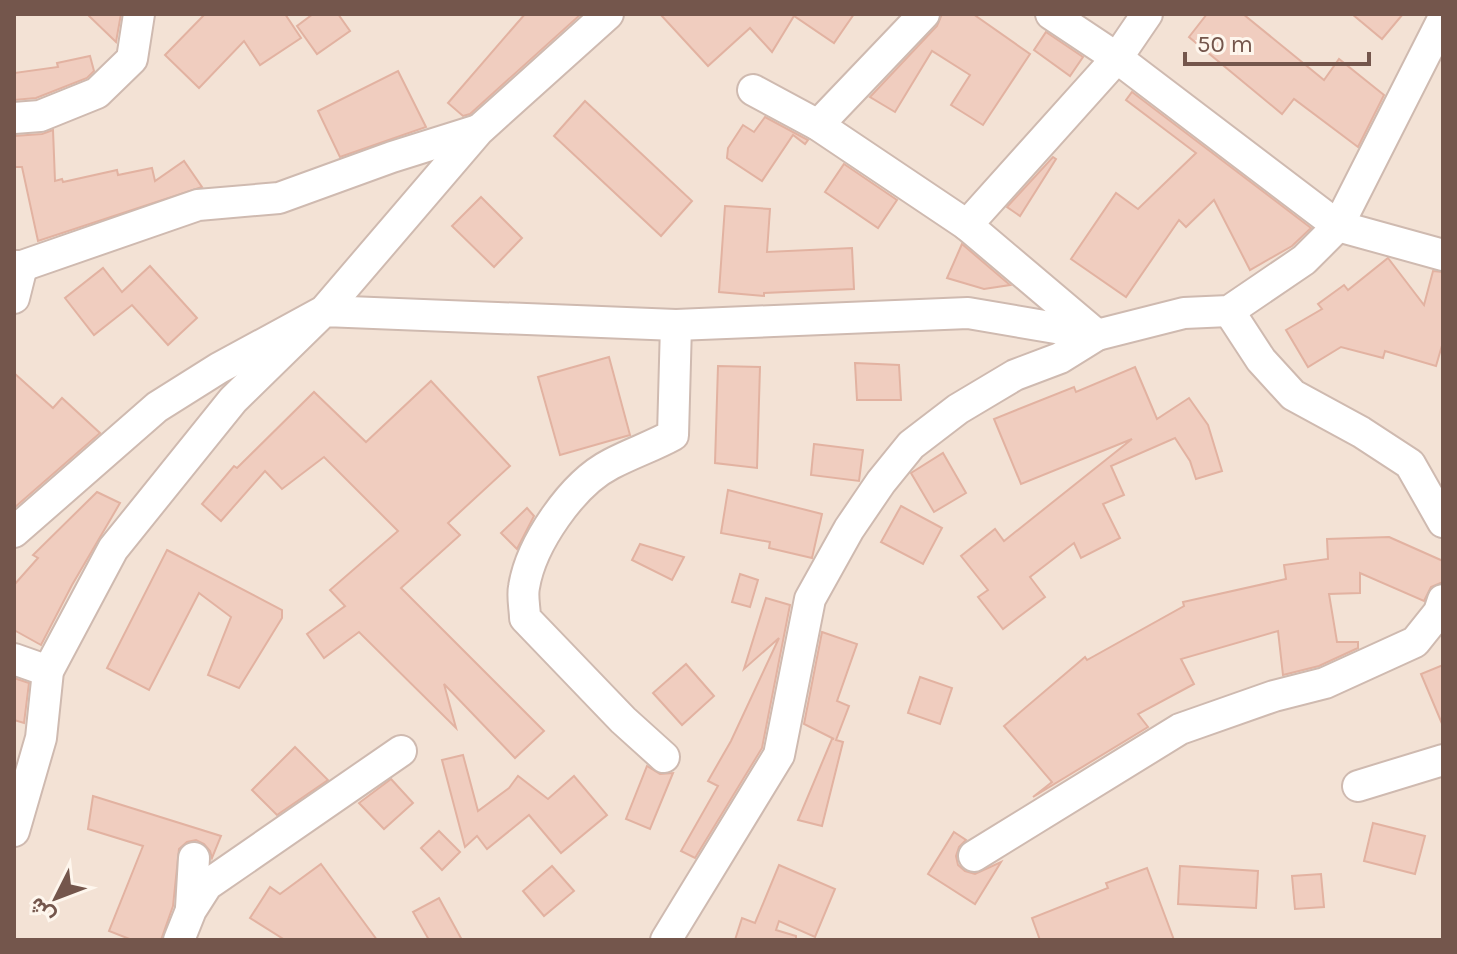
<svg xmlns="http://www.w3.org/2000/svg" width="1457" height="954" font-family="Karla,Vazirmatn,sans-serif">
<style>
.residential{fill:#f3e2d5}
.building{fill:#f0cdbf;stroke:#e2b2a1;stroke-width:2}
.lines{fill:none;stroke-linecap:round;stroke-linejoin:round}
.minor-casing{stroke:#cfbab0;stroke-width:34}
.minor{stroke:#fff;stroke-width:30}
</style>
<rect width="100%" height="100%" fill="#fcf1e7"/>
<rect class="residential" x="14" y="14" width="1429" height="926"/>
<g class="building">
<path d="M87 14H121L116 42Z"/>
<path d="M205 14H285L301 38 260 65 244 41 199 88 165 55Z"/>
<path d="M313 14H338L350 31 317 54 297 26Z"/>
<path d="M525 14H581L470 114 463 116 448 103Z"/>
<path d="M660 14H854L834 43 794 16 772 52 750 28 708 66Z"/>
<path d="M942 14H973L1030 54 983 125 951 105 970 75 932 51 895 112 870 97 937 26Z"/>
<path d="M1207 14H1243L1324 80 1339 59 1384 95 1358 147 1294 99 1282 114 1189 37Z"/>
<path d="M1352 14H1403L1382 39Z"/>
<path d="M1046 32 1083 57 1070 76 1034 50Z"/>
<path d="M90 56 94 71 87 78 36 98 14 100V73L58 67 57 63Z"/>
<path d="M398 71 426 127 340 157 318 111Z"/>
<path d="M1132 92 1311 228 1292 246 1250 270 1214 200 1186 227 1179 220 1126 297 1071 259 1116 193 1138 209 1196 153 1126 100Z"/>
<path d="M585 101 692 201 661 236 554 136Z"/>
<path d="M765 117 808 140 805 144 793 135 762 181 727 158 728 148 743 125 754 132Z"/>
<path d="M53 130 55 181 62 179 63 182 117 170 118 175 152 168 155 181 184 161 202 187 38 241 22 167H14V136L42 134Z"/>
<path d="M1053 157 1056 159 1020 216 1007 207Z"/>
<path d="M844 164 897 200 878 228 825 192Z"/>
<path d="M481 197 522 238 494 267 452 226Z"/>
<path d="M725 206 770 209 767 252 852 248 854 289 764 293V296L719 292Z"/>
<path d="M962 244 1010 285 984 289 947 278Z"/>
<path d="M1388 258 1424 305 1433 271 1443 272V342L1436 366 1385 351 1383 358 1341 347 1308 367 1286 330 1322 309 1318 304 1344 285 1348 290Z"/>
<path d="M150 266 197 318 168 345 132 305 94 335 65 298 103 268 122 292Z"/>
<path d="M609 357 630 435 560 455 538 377Z"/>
<path d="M855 363 899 365 901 400H857Z"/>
<path d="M718 366 760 367 757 468 715 463Z"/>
<path d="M1135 367 1157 419 1189 398 1208 425 1222 471 1196 479 1190 461 1175 438 1111 466 1124 495 1103 504 1120 538 1081 558 1074 543 1030 577 1045 597 1003 629 978 597 988 590 961 556 995 529 1004 541 1132 439 1021 484 994 419 1074 387 1076 392Z"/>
<path d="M14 373 53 408 62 398 100 433 14 508Z"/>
<path d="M431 381 510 466 448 523 460 535 401 588 544 731 515 758 444 684 456 728 359 632 324 658 307 634 345 606 330 590 398 531 324 457 282 489 265 471 221 521 202 504 234 466 237 468 314 392 366 442Z"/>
<path d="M814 444 863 450 859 481 811 475Z"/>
<path d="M943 453 966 493 934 512 911 473Z"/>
<path d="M728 490 822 514 812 558 769 548 770 542 721 533Z"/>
<path d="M97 492 120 503 72 585 41 645 14 630V585L38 558 33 555Z"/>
<path d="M901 506 942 528 923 564 881 542Z"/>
<path d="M527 508 534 516 517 549 501 533Z"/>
<path d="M1389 537 1443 561V582L1431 587 1424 601 1360 573V593L1329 594 1337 642H1358V648L1319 666 1283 675 1278 631 1181 659 1194 684 1138 714 1148 727 1033 797 1052 782 1004 726 1085 657 1087 660 1184 606 1183 602 1286 579 1284 565 1328 559 1327 539Z"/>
<path d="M640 544 684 557 672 580 632 560Z"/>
<path d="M167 550 282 610V618L239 688 208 675 231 617 199 593 149 690 107 668Z"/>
<path d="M740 574 758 580 750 607 732 602Z"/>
<path d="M766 598 790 605 762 748 695 858 681 851 718 786 708 781 731 741 779 638 744 669Z"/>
<path d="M822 632 857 644 837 701 849 706 836 740 843 742 822 826 798 820 832 739H834L804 724Z"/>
<path d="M686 664 714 696 682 725 653 693Z"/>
<path d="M1443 665V726L1421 674Z"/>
<path d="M920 677 952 688 940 724 908 713Z"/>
<path d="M14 678 29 683 24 723 14 720Z"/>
<path d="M295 747 328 780 277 815 252 790Z"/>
<path d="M463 755 478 811 509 788 518 776 548 799 574 776 607 815 561 853 529 815 487 849 477 836 465 847 442 760Z"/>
<path d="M647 766 660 774 673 773 650 829 626 819Z"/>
<path d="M391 779 413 803 384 829 359 803Z"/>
<path d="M93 796 221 836 212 858 210 851 204 844 196 840 187 842 179 849 173 906 161 940H132L109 931 143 846 88 829Z"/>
<path d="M1373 823 1425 836 1415 874 1364 861Z"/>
<path d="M439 831 460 852 442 870 421 848Z"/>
<path d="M954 832 966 840 959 847 956 856 958 865 965 871 975 874 1001 862 975 904 928 874Z"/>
<path d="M321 864 377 940H285L250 918 270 887 280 894Z"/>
<path d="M779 865 835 889 815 937 779 921 776 930 796 936V940H735L742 918 755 923Z"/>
<path d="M552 866 574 891 544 916 523 891Z"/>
<path d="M1180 866 1258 871 1256 908 1178 904Z"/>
<path d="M1147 868 1174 940H1040L1032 918 1108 888 1106 883Z"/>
<path d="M1321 874 1324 907 1295 909 1292 876Z"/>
<path d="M439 898 462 940H429L413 912Z"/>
</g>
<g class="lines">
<g class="minor-casing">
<g id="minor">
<path d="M1051 14 1117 58 1338 226 1443 255"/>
<path d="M14 118 40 116 97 93 132 59 139 14"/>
<path d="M818 125 924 14"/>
<path d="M967 225 1117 58 1147 14"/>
<path d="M14 266H22L198 205 279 198 392 157 478 130"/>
<path d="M14 298 22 266"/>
<path d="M1229 311 1261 360 1293 395 1361 432 1410 464 1443 522"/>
<path d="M14 532 157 407 219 368 324 311 479 130 608 14"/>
<path d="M14 659 48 671"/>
<path d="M664 757 623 720 525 618C525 609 522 597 524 587 531 544 572 484 611 464 632 453 653 446 673 435L676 325"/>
<path d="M1358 786 1443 760"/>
<path d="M14 831 41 738 48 671 113 549 233 400 324 311 676 325 968 313 1097 335 1184 313 1229 311 1304 260 1338 226 1443 19"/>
<path d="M974 856 1180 729 1274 696 1325 683 1415 642 1439 612 1443 600"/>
<path d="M191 908 194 858"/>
<path d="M179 940 191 910 207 885 401 751"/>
<path d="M666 940 779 755 810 599 849 529 881 482 911 445 958 409 1015 375 1060 358 1097 335 967 225 818 125 753 90"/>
</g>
</g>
<use href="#minor" class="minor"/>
</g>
<rect width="1457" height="954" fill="none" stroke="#74564c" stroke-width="32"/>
<g transform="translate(56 898) rotate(228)" stroke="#fef6ed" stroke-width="6" paint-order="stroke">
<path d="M0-6L14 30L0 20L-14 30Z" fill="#74564c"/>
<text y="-12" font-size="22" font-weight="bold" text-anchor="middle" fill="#74564c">ش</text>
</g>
<path d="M1185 52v12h184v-12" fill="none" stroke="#74564c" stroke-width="4"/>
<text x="1197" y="52" font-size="24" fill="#74564c" stroke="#fef6ed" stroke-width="6" paint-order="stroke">50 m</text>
</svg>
